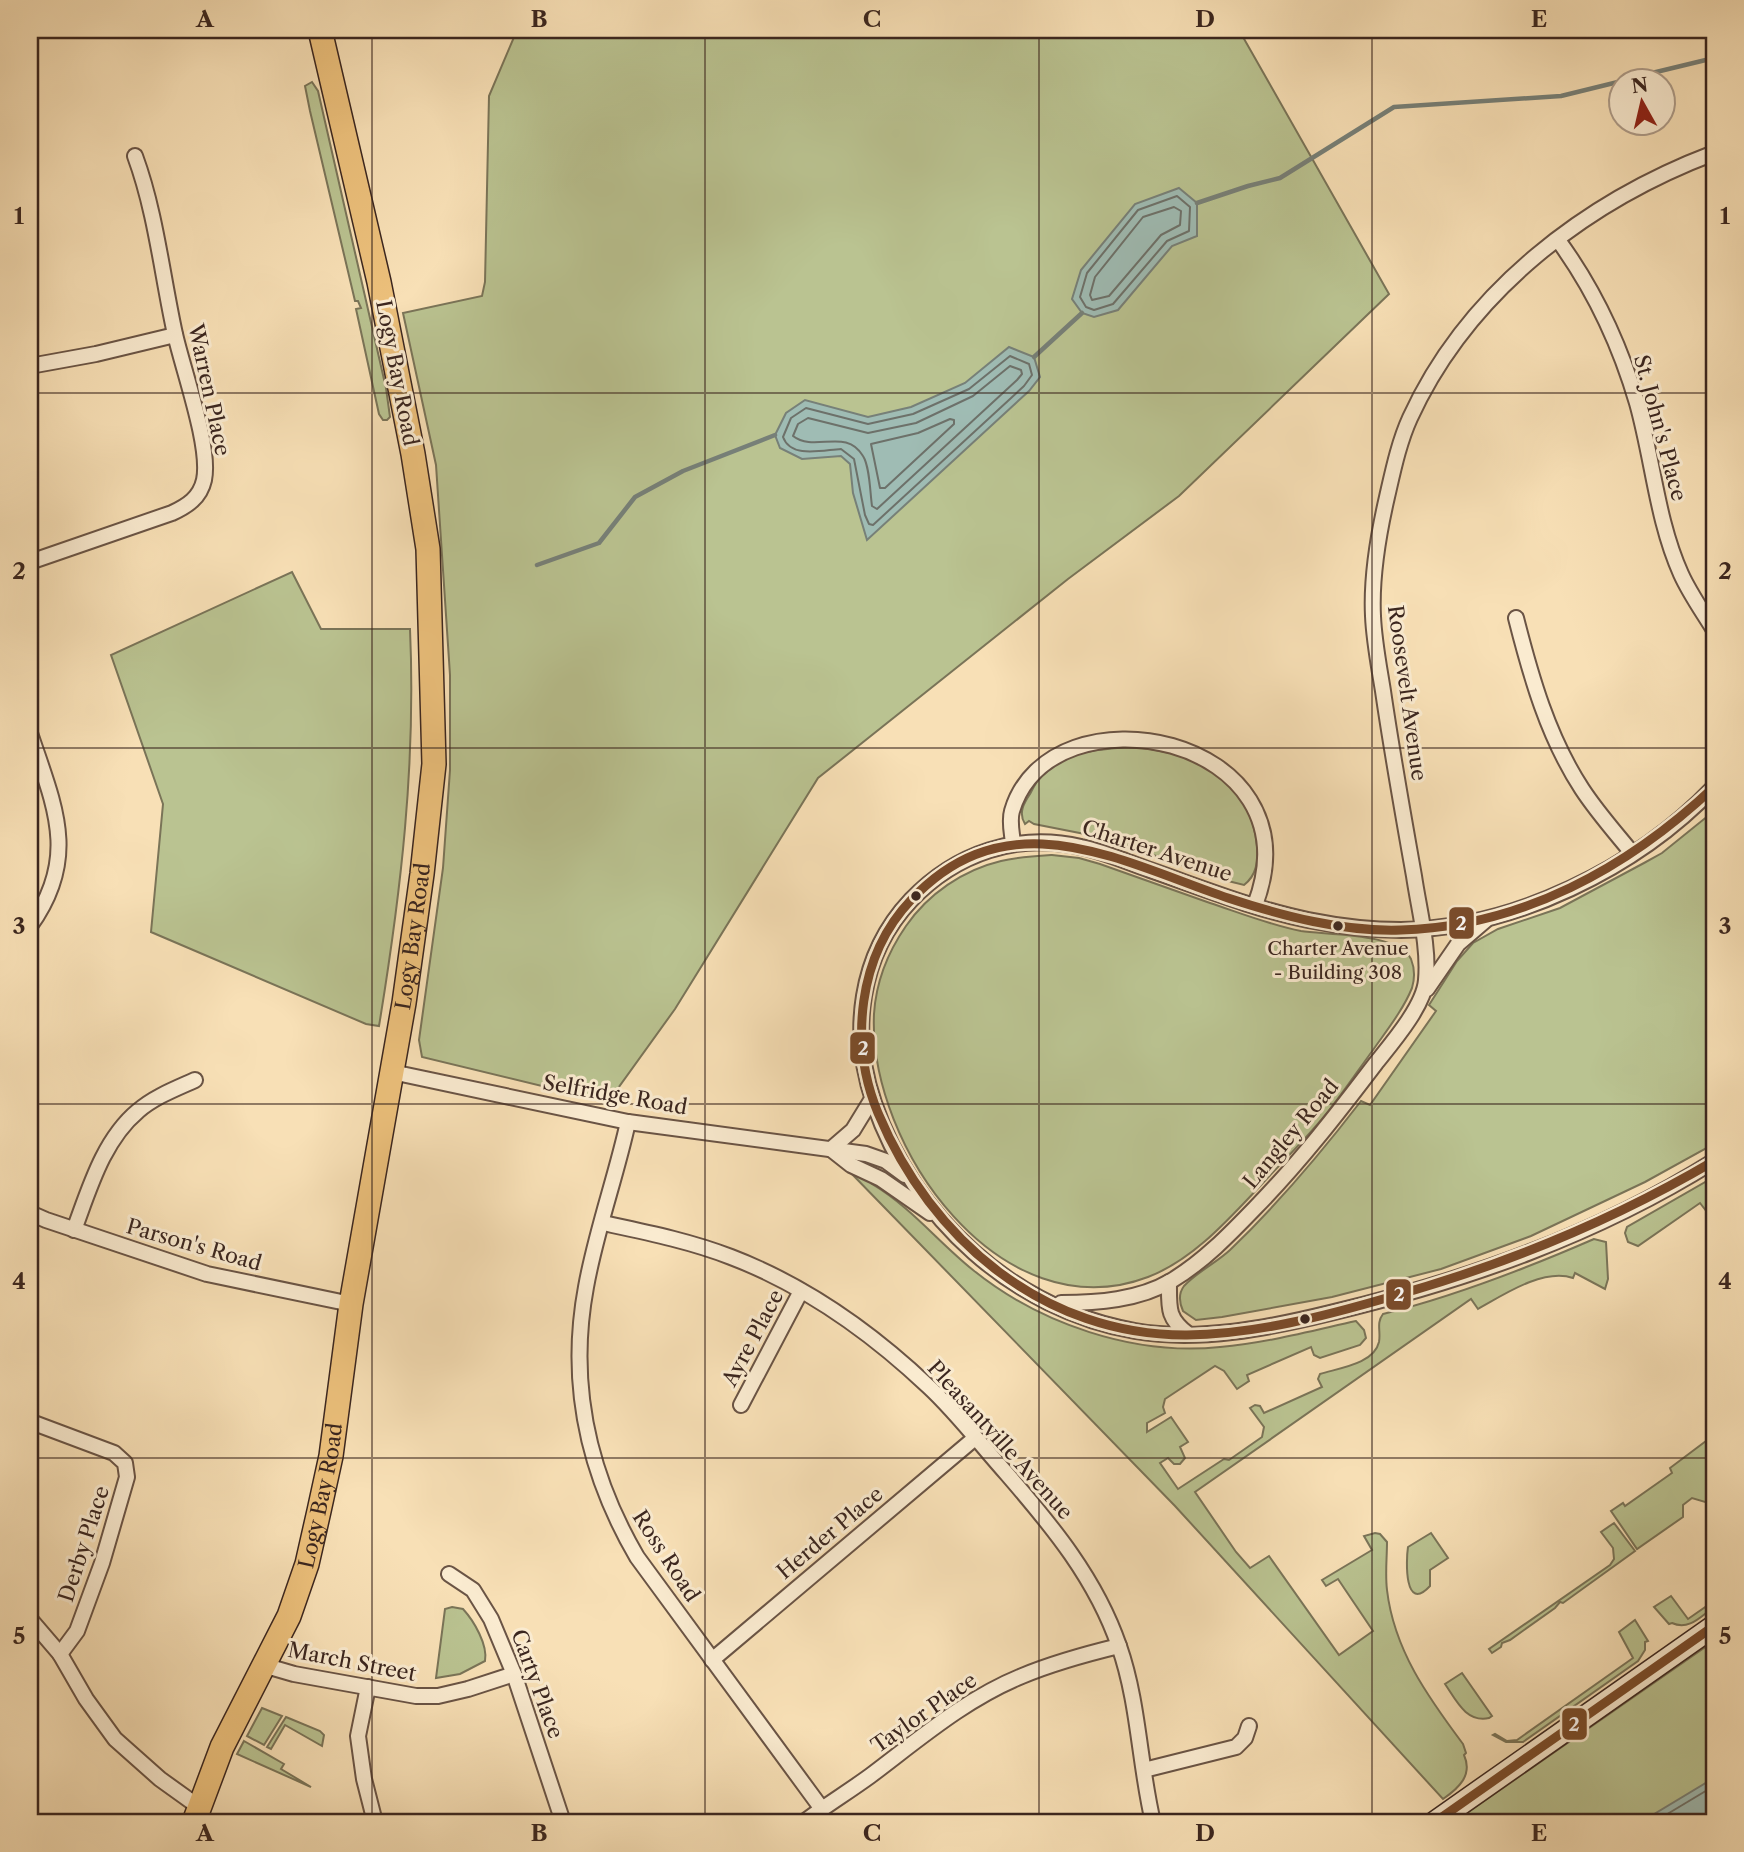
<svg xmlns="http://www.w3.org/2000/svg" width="1744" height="1852" font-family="'Libre Caslon Text',serif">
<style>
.green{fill:#bac391;stroke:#7a7458;stroke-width:2}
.water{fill:#9fbcb4;stroke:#778078;stroke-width:2}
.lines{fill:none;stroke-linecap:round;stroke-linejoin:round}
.shore{stroke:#6d716a;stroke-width:2}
.stream{stroke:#778078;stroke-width:4.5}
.street-casing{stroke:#6a5445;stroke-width:18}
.secondary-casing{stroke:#3b261f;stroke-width:24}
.primary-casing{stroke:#3b261f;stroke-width:26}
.street{stroke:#faebd0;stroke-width:14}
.secondary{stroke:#faebd0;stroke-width:21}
.primary{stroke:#ecc07b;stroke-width:23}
.bus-1-casing{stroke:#faebd0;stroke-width:14}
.bus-1{stroke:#7a4b2a;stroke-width:9}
.grid{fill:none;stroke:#3b261f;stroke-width:2;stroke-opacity:0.55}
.bus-dot{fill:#3b261f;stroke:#faebd0;stroke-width:2.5}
.labels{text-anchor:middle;stroke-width:6;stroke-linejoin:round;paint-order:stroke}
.bus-label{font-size:19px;fill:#3b261f;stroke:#faebd0}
.street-label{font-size:21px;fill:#3b261f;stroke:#faebd0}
.line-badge{stroke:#faebd0;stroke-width:2.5}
.badge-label{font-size:19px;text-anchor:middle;font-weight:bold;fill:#fff}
.neatline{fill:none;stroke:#3b261f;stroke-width:2.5}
.grid-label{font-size:23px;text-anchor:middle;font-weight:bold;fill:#3b261f}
</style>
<rect width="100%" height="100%" fill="#f8e0b6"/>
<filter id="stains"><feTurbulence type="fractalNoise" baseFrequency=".00286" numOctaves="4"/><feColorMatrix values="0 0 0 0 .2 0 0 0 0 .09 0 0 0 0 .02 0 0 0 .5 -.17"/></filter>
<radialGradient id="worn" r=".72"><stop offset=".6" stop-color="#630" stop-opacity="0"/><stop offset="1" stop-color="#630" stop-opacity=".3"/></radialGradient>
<g class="green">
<path d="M517 30H1239L1389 294 1179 496 1068 579 818 778 675 1009 608 1102 422 1057 419 1040 443 868 450 770V675L436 465 403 313 482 296 485 282 489 96Z"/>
<path d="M312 82 318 91 386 388 390 417 387 420H383L379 414 356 309 361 308 358 301H355L310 111 305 86Z"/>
<path d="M292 572 321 629H410C416 764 401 892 379 1026L366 1024 151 932 163 804 111 655Z"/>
<path d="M1134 747C1193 752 1251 780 1257 846 1258 861 1257 875 1244 885L1224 880 1105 838 1034 824 1029 821 1025 824C1018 813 1024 803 1030 794 1033 788 1037 780 1042 775 1064 750 1103 749 1134 747Z"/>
<path d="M1714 811V1144L1645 1182 1531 1236 1441 1269 1332 1297 1222 1317 1196 1320 1183 1311C1179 1302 1178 1294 1184 1286 1197 1272 1216 1263 1230 1250 1278 1204 1321 1153 1361 1101L1370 1105 1436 1011 1429 1005 1457 961 1473 943 1498 929 1560 908 1644 863 1662 853Z"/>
<path d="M1052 855 1079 858 1100 864C1137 877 1173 890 1210 903 1240 913 1270 925 1301 931 1328 935 1399 933 1411 959 1415 969 1415 978 1412 988 1403 1010 1387 1030 1373 1050 1359 1069 1345 1090 1330 1109 1309 1136 1284 1160 1261 1185 1229 1219 1193 1260 1148 1277 1001 1333 868 1147 874 1014 876 982 888 952 906 926 928 894 963 870 1001 861 1017 857 1035 856 1052 855Z"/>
<path d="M848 1170 875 1180 872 1184C912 1208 938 1242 973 1270 1040 1324 1134 1356 1220 1347 1266 1343 1311 1331 1356 1321L1364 1330 1366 1338 1360 1345 1320 1358 1314 1355 1311 1347 1247 1375 1249 1381 1237 1389 1224 1371 1215 1366 1165 1399 1163 1407 1165 1413 1147 1423V1432L1171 1417 1188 1442 1180 1447 1185 1458 1180 1464H1174L1168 1458 1160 1463 1178 1489 1224 1459 1229 1460 1262 1437 1264 1427 1250 1408 1255 1405 1260 1406 1264 1413 1322 1387 1318 1379 1320 1374C1339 1368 1374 1364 1379 1342 1381 1331 1376 1323 1383 1314 1456 1296 1525 1269 1594 1239L1606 1242 1608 1279 1605 1289 1575 1273 1573 1278C1543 1268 1503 1295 1478 1309L1471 1299 1195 1492 1236 1552 1250 1568 1269 1556 1339 1655 1373 1631 1338 1579 1326 1586 1322 1580 1372 1550 1364 1536 1375 1533 1380 1534 1387 1542C1387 1558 1385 1574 1387 1590 1394 1650 1428 1697 1463 1744L1466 1753 1464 1755C1473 1775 1459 1788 1443 1799L1175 1506Z"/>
<path d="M1714 1177V1221L1700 1203 1638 1246 1628 1242 1625 1233 1627 1227Z"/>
<path d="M1714 1435V1495L1705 1502 1692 1498 1683 1505V1517L1637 1549 1611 1511 1623 1503 1625 1506 1672 1473 1670 1468Z"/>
<path d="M1614 1523 1635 1551 1563 1603 1560 1602 1555 1608 1510 1640 1502 1643 1501 1647 1492 1653 1489 1649 1610 1565 1614 1559 1613 1548 1601 1532Z"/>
<path d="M1431 1533 1448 1558 1430 1570V1586C1404 1614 1406 1560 1408 1547Z"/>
<path d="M1671 1596 1688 1619 1714 1601V1607C1701 1616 1689 1631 1672 1623L1669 1624 1654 1607Z"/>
<path d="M452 1607 463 1609C474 1621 488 1645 485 1661L460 1674 436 1678 445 1609Z"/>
<path d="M1635 1620 1648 1641 1645 1642V1650L1638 1661 1523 1742H1506L1493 1735 1495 1734 1507 1741 1517 1740 1633 1658 1619 1632Z"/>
<path d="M1714 1641V1822H1454Z"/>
<path d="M1462 1673 1492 1716 1489 1718C1466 1723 1456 1700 1445 1684Z"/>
<path d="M262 1708 282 1716 264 1745 247 1736Z"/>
<path d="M286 1717 320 1731 324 1735 322 1746 285 1725 271 1749 267 1747Z"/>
<path d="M244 1741 284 1764 281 1769 311 1787 237 1754Z"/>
</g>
<g class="water">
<path d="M1179 188 1197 203V236L1172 246 1118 310 1094 317 1082 313 1072 299 1081 270 1135 204Z"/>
<path d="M1009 347 1034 357 1040 377 1029 391 867 540 853 493 850 464 841 456 802 459 780 448 775 435 786 413 805 400 868 417 911 407 965 383Z"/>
<path d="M1714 1778V1822H1641Z"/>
</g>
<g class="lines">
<g class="shore">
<path d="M1177 196 1190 207 1189 231 1167 241 1113 304 1094 310 1086 307 1080 297 1087 273 1138 210Z"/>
<path d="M1174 207 1181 211 1180 225 1161 235 1109 296 1092 300 1090 295 1095 277 1143 217Z"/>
<path d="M1010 356 1029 364 1032 375 1024 386 873 525 869 524 865 515 854 459 841 449C823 450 791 459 783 437L791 418 806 408 868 424 913 414 969 389Z"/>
<path d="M1010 366 1021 370 1022 374 1017 380 877 509 872 506C870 493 870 467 863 456 846 427 815 453 793 436L798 424 808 418 868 433 916 423 973 396Z"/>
<path d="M950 419 954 420V424L885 488H880L871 444 918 433Z"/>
<path d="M1654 1822 1714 1786"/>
</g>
<g class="stream">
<path d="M1623 80 1714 58"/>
<path d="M1197 203 1248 186 1280 178 1394 107 1561 96 1622 81"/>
<path d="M1034 357 1082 313"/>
<path d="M537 565 599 543 635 497 683 471 775 435"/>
</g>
<g class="street-casing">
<g id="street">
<path d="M1558 240C1593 288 1620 345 1637 403 1653 460 1657 521 1681 574 1690 594 1703 612 1714 630"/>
<path d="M30 366 96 354 175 335"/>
<path d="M30 562 172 513C187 506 200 498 204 480 211 447 183 370 175 334 162 275 156 213 135 156"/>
<path d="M1516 618C1531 677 1548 737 1582 789 1597 812 1615 832 1632 853"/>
<path d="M30 733C54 805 80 857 30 926"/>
<path d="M1714 787C1637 868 1513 929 1401 930 1370 930 1338 926 1308 920 1254 909 1202 888 1150 870 1127 862 1105 852 1081 847 1018 832 956 853 911 900 859 955 850 1033 874 1103 913 1218 1014 1310 1135 1331 1199 1342 1269 1328 1330 1313 1465 1281 1596 1235 1714 1161"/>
<path d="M1013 843C1012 833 1009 821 1012 811 1050 683 1320 734 1255 905"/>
<path d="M1427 989 1458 944 1486 920"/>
<path d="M392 1072 628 1122 866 1154 886 1161 905 1175"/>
<path d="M628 1122C616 1177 596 1231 586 1287 568 1383 588 1473 637 1557L822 1809"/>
<path d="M831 1149 853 1130 872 1099"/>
<path d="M832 1150 851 1165 881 1179 930 1213"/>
<path d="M30 1213 46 1220 207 1274 351 1304"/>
<path d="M603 1223C645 1232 690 1241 731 1257 804 1285 872 1333 929 1387 957 1413 981 1445 1007 1474 1052 1526 1096 1579 1119 1646 1139 1703 1139 1763 1153 1822"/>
<path d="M74 1230C89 1190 103 1140 138 1111 154 1097 175 1089 195 1080"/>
<path d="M1169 1282C1169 1308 1167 1318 1188 1334"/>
<path d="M1061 1303C1097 1303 1139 1300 1171 1281 1203 1262 1230 1234 1256 1207 1300 1162 1338 1113 1376 1063 1392 1043 1424 1006 1426 980 1429 946 1419 910 1414 876 1403 814 1392 753 1383 691 1379 666 1374 641 1373 616 1371 576 1378 536 1387 497 1393 471 1399 442 1410 418 1468 291 1587 201 1714 153"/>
<path d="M741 1405 801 1291"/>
<path d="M30 1423H34L114 1453 125 1463 127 1477 102 1563 77 1631 60 1654"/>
<path d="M449 1574 473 1590 491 1619 514 1674 563 1822"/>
<path d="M30 1619 60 1654 86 1699 115 1739 160 1779 199 1807"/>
<path d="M712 1660 975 1438"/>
<path d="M263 1665 294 1674 416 1696H438L468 1689 514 1674"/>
<path d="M368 1687 358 1736 364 1779 375 1822"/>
<path d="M1144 1770 1236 1747 1245 1738 1249 1726"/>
<path d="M804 1822C825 1806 848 1792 870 1776 918 1740 965 1699 1022 1676 1053 1663 1086 1654 1119 1646"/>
</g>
</g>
<g class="secondary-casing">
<path id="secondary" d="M1435 1822 1714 1626"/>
</g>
<g class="primary-casing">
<g id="primary">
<path id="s1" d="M194 1822 222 1747 289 1616 307 1564 319 1511 331 1456 351 1304 404 1003 422 874 434 764 428 549 413 454 379 282 320 30"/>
</g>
</g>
<use href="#street" class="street"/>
<use href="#secondary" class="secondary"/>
<use href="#primary" class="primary"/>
<g class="bus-1-casing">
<g id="bus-1">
<path d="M1714 787C1628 868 1521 927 1401 930 1343 932 1283 916 1228 898 1119 861 1009 796 911 900 858 956 849 1043 878 1113 931 1240 1045 1336 1187 1335 1256 1334 1325 1316 1390 1297 1505 1265 1612 1221 1714 1161"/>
<path d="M1435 1822 1714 1626"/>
</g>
</g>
<use href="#bus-1" class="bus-1"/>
</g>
<path class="grid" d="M372 30V1822M705 30V1822M1039 30V1822M1372 30V1822M30 393H1714M30 748H1714M30 1104H1714M30 1458H1714"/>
<g class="bus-dot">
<circle cx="916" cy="896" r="6"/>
<circle cx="1338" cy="926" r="6"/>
<circle cx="1305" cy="1319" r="6"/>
</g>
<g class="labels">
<g class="bus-label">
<text x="1338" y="955">Charter Avenue<tspan x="1338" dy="24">- Building 308</tspan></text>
</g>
<g class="street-label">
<text transform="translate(397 373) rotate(79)" y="7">Logy Bay Road</text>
<text transform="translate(209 390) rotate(78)" y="7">Warren Place</text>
<text transform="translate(1660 428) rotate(75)" y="7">St. John's Place</text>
<text transform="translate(1407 693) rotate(82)" y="7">Roosevelt Avenue</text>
<text transform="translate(1157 851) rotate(18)" y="7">Charter Avenue</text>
<text dy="7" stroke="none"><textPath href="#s1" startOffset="919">Logy Bay Road</textPath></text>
<text transform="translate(615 1095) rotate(10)" y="7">Selfridge Road</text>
<text transform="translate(1291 1134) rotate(-50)" y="7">Langley Road</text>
<text transform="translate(194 1245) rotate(16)" y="7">Parson's Road</text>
<text transform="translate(753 1338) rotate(-62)" y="7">Ayre Place</text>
<text transform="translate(1000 1440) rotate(48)" y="7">Pleasantville Avenue</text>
<text dy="7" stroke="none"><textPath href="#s1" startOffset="352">Logy Bay Road</textPath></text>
<text transform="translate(830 1533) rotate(-40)" y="7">Herder Place</text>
<text transform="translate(84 1544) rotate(-72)" y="7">Derby Place</text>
<text transform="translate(666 1556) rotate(57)" y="7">Ross Road</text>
<text transform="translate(352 1662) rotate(11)" y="7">March Street</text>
<text transform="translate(537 1684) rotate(70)" y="7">Carty Place</text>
<text transform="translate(924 1713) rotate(-35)" y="7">Taylor Place</text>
</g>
</g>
<g class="line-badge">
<rect x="1448" y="906" width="27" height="34" rx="7" fill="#7a4b2a"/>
<rect x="849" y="1031" width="27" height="34" rx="7" fill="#7a4b2a"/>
<rect x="1385" y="1278" width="27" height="33" rx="7" fill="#7a4b2a"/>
<rect x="1561" y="1707" width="27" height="34" rx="7" fill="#7a4b2a"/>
</g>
<g class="badge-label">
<text x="1461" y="930">2</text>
<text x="863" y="1055">2</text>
<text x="1399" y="1301">2</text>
<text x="1574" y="1731">2</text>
</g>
<rect width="1744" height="1852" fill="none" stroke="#f8e0b6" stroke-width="77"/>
<g transform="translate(1642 102) rotate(352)"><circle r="33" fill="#faebd0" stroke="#ae9c89" stroke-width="2"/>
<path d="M0-5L12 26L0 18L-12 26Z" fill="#8f2418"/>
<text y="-10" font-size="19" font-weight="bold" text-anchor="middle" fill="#3b261f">N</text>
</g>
<rect x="38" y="38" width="1668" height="1776" class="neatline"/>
<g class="grid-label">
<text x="205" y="27">A</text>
<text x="539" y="27">B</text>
<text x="872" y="27">C</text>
<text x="1205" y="27">D</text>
<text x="1539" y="27">E</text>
<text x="19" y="224">1</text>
<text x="1725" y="224">1</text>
<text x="19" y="579">2</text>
<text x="1725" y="579">2</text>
<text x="19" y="934">3</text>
<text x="1725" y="934">3</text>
<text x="19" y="1289">4</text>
<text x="1725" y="1289">4</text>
<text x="19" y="1644">5</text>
<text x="1725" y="1644">5</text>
<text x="205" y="1841">A</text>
<text x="539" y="1841">B</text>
<text x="872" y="1841">C</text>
<text x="1205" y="1841">D</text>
<text x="1539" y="1841">E</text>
</g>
<rect width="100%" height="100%" filter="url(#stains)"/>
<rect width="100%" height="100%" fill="url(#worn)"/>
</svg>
